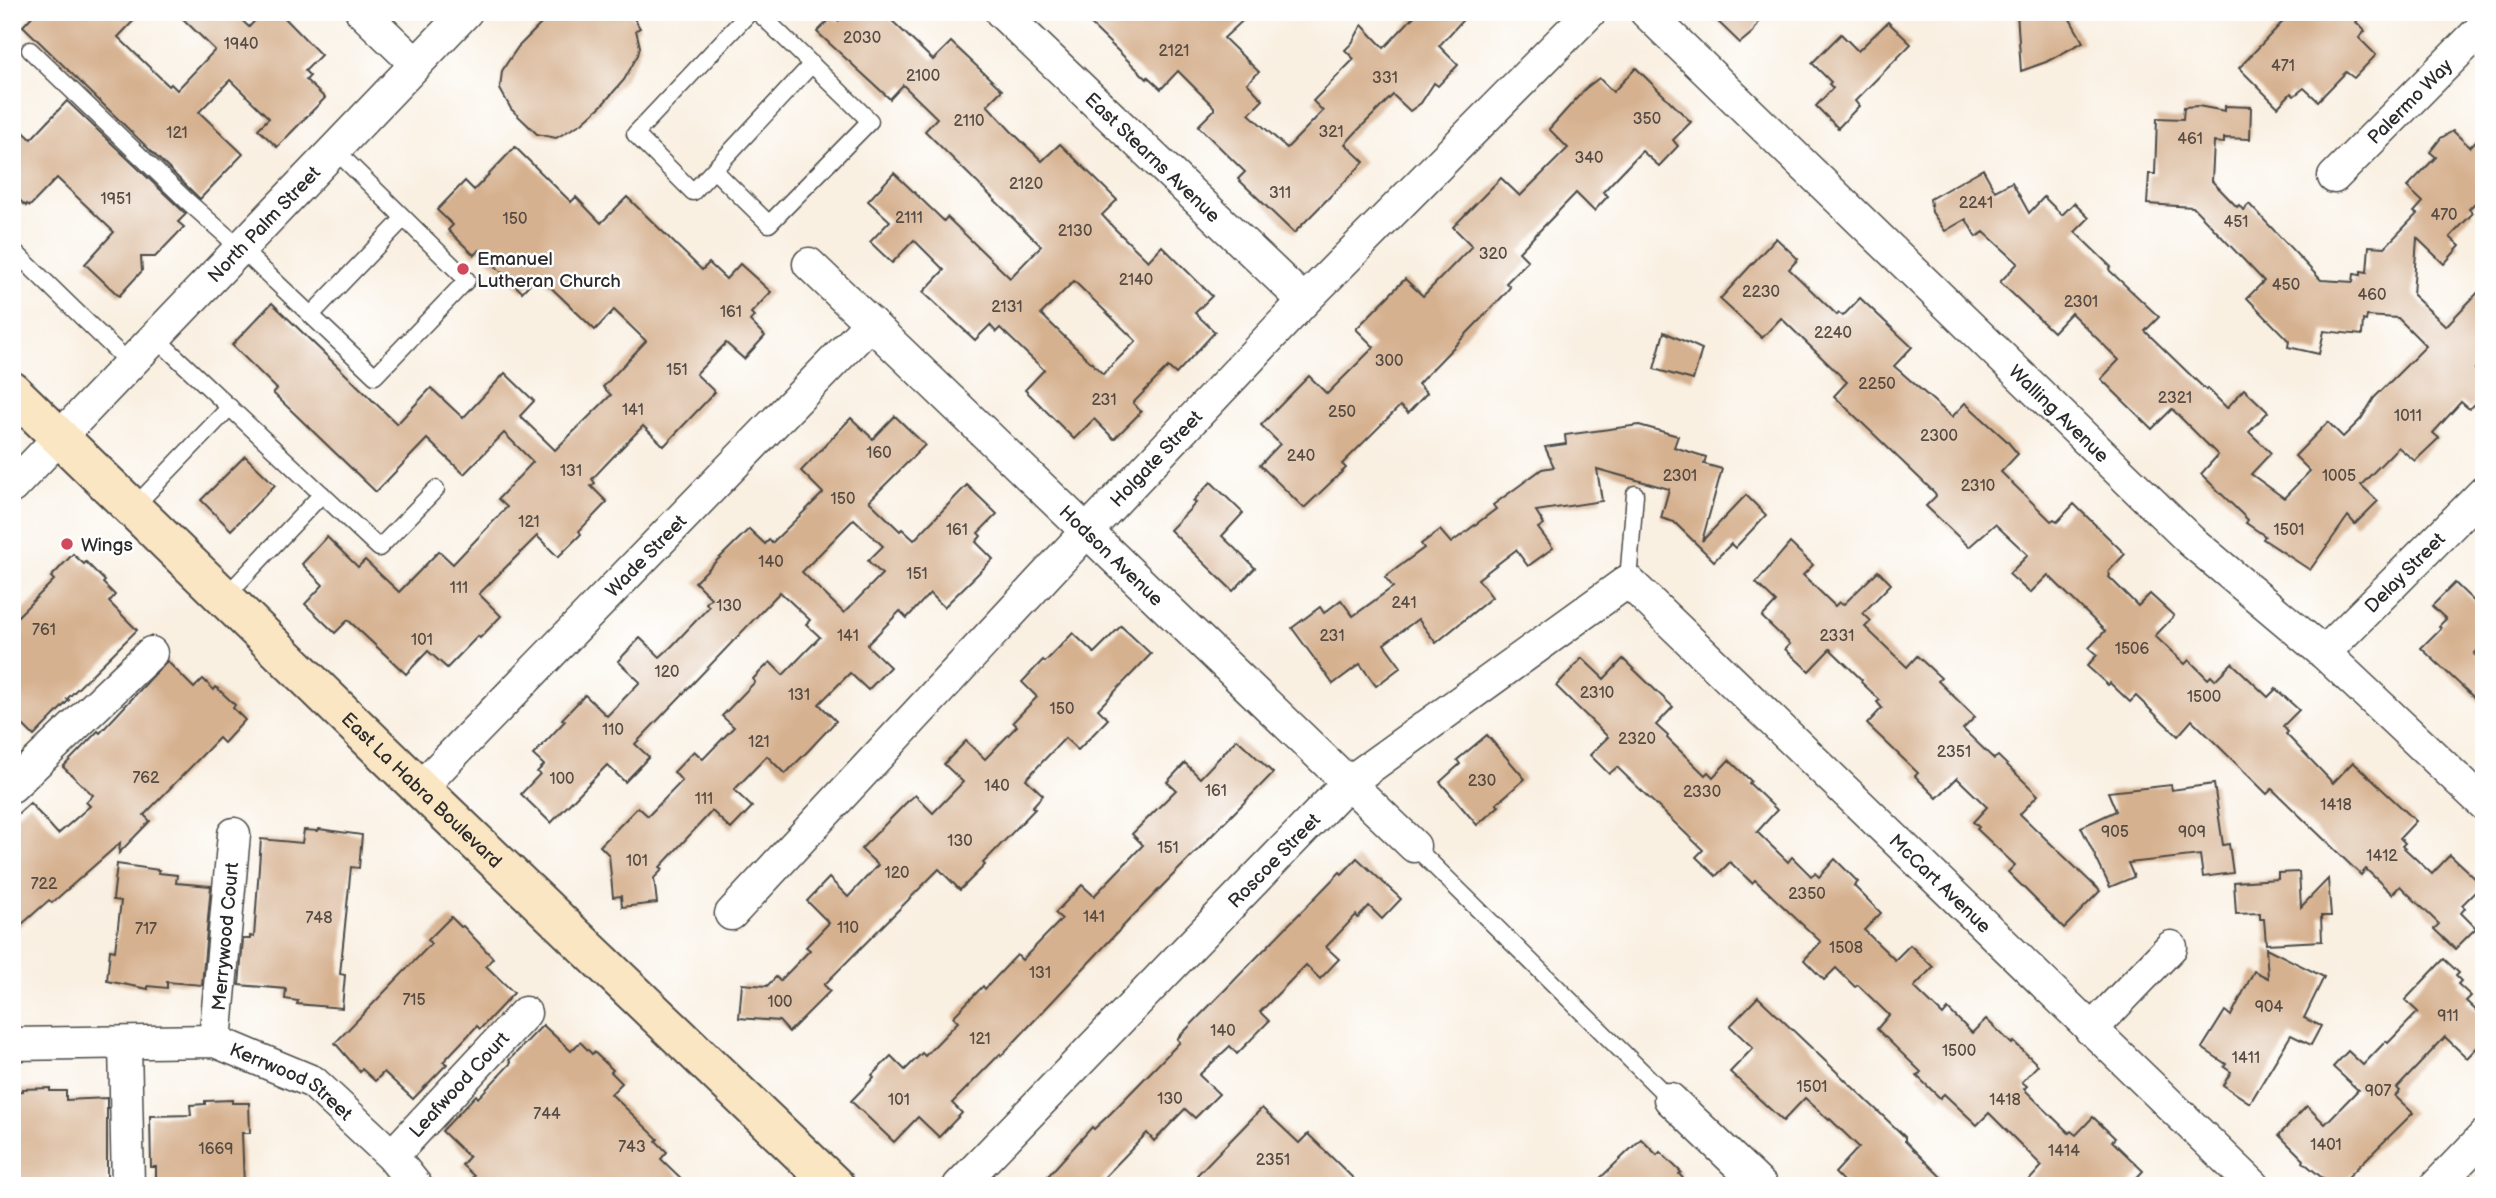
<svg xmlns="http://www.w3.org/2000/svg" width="2496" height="1198" font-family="'Balsamiq Sans',sans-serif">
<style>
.building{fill:#d6b18f;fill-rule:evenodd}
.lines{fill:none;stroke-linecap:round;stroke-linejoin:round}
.service-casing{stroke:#4a4946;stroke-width:19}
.minor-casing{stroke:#4a4946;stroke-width:35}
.secondary-casing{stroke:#4a4946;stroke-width:42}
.service{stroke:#fff;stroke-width:16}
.minor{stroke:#fff;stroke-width:32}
.secondary{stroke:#fbe6c4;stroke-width:38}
.poi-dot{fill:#d1495b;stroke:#fff;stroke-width:2.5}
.labels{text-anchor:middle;stroke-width:5;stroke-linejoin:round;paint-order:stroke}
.number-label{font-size:16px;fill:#564c44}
.street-label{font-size:19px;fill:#2b2b2b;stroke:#fff}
.poi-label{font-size:19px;fill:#2b2b2b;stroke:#fff;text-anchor:start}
</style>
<rect width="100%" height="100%" fill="#fff"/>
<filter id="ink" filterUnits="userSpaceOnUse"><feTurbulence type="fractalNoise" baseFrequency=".0143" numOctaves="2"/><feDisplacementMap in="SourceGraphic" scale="14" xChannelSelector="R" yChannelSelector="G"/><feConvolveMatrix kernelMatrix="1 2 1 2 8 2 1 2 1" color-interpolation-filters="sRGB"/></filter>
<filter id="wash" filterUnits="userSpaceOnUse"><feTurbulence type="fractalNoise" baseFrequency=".00686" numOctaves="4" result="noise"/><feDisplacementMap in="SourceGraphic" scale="28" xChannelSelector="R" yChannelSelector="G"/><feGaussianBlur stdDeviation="1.57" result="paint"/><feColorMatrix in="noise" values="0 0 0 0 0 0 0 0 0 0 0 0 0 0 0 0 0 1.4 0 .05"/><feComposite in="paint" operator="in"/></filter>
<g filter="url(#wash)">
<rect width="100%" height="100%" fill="#f9f0e2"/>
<g id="blocks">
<g class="building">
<path d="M36 12H142L118 37 169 86 171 84 177 90 215 50 176 12H233L249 27 263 12H279L321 55 305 71 310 76 306 80 325 98 277 147 258 129 269 118 230 80 199 112 243 154 200 199 23 26Z"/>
<path d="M553 12H630L640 28 636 30 640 47 638 55 624 80 602 105 582 123 556 138 537 134 511 109 500 89 502 71 507 63 518 47Z"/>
<path d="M846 12H883L933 60 951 42 1002 90 987 105 1011 131 1042 161 1060 144 1117 200 1102 215 1113 227 1148 261 1162 246 1212 296 1195 313 1215 332 1176 374 1168 367 1133 403 1141 412 1114 439 1094 419 1074 439 1025 390 1044 370 1000 328 996 332 990 325 975 340 923 292 944 270 914 240 892 263 870 242 890 221 868 201 894 173 944 221 947 217 1010 278 1041 246 925 131 937 118 903 85 890 99 817 32 833 16 838 21ZM1074 281 1136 341 1103 374 1041 314Z"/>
<path d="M1078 12H1252L1224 38 1259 72 1247 83 1263 100 1249 114 1287 148 1323 111 1313 101 1354 59 1345 50 1352 43 1362 25 1384 48 1418 12H1470L1439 46 1458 65 1438 86 1434 83 1421 103 1410 111 1393 95 1359 129 1345 144 1364 162 1294 233 1238 179 1245 172 1198 126 1214 110V107L1178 71 1161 89 1148 77 1147 79Z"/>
<path d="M1708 12H1765L1753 32 1740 43Z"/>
<path d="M2017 12H2066L2083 42 2046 62 2021 71Z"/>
<path d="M2292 12H2366L2356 22 2365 31 2359 38 2376 55 2354 78 2346 72 2318 101 2304 88 2294 96 2291 93 2278 107 2239 68Z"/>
<path d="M1888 22 1911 44 1855 101 1859 106 1838 128 1816 106 1833 88 1829 84 1831 82 1812 63 1841 34 1858 51Z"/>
<path d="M1636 68 1691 122 1673 140 1678 146 1659 166 1642 151 1603 192 1608 196 1594 211 1576 193 1519 252 1528 261 1506 283 1510 287 1502 297 1418 384 1427 393 1408 413 1400 406 1342 464 1346 468 1304 508 1260 465 1280 444 1261 425 1309 376 1327 394 1374 347 1356 329 1405 279 1423 296 1472 246 1453 227 1501 178 1520 196 1568 148 1549 129 1586 88 1599 78 1613 92Z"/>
<path d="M67 101 186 214 178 222 184 227 155 257H141L142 271 119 296 85 264 114 232 57 178 30 206 27 204 26 206 12 193V121L31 139Z"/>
<path d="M2198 106 2225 111V106L2251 107 2250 139 2224 138V143L2214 142 2212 181 2237 207 2239 205 2243 210 2249 204 2321 280 2353 282 2354 274 2361 275V271L2367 272 2369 246 2385 247 2417 214 2414 212 2423 202 2407 187 2436 157 2430 152 2441 138 2453 131 2470 147 2484 132V194L2469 209 2473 213 2450 237 2460 246 2444 264 2417 238 2413 295 2446 326 2484 286V360L2475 369 2484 378V394L2469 409 2461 402 2433 433 2439 438 2415 461 2398 447 2361 485 2378 501 2355 524 2348 516 2310 570 2263 539 2265 536 2246 523 2248 520 2201 474 2218 455 2172 409 2152 429 2101 379 2119 360 2071 313 2053 332 2000 282 2018 263 1984 232 1976 237 1966 219 1945 231 1932 212 1930 199 1983 169 1995 191 2012 182 2029 213 2044 197 2062 215 2074 203 2089 218 2075 232 2111 267 2109 269 2110 271 2159 317 2145 331 2206 390 2207 388 2227 408 2244 389 2268 412 2249 432 2271 453 2251 474 2284 498 2310 471 2295 456 2328 422 2343 437 2361 419 2374 398 2426 346 2398 318 2367 316 2366 321 2363 320 2362 335 2324 331 2319 354 2288 347 2289 341 2247 298 2264 281 2193 207 2147 204 2149 174H2155L2157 118 2183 119 2184 107Z"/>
<path d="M515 147 571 202 576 197 601 223 627 197 702 270 709 263 726 279 740 264 771 292 751 313 754 316 750 321 765 336 744 359 726 343 696 374 715 392 664 446 643 426 611 459 592 479 595 483 591 486 607 502 579 531 581 534 558 557 537 536 479 594 501 616 480 638 478 636 447 668 428 651 406 674 348 620 335 633 305 604 323 585 302 564 327 537 358 567 365 560 399 592 439 551 453 564 507 507 498 499 533 462 504 433 464 474 427 439 376 492 273 393 277 389 232 345 272 303 397 424 431 388 463 418 505 373 534 401 520 416 555 450 611 395 603 387 646 341 614 310 595 330 538 275 522 292 479 250 474 255 448 230 453 225 437 210 465 181 474 190Z"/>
<path d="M1776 238 1798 259 1789 269 1837 315 1839 313 1843 316 1860 298 1912 347 1894 366 1952 417 1965 403 2007 441 2018 454 2001 472 2051 521 2054 519 2057 522 2074 504 2125 554 2108 572 2110 575 2109 577 2138 606 2150 594 2174 616 2155 636 2185 664 2189 660 2208 679 2211 676 2215 680 2232 663 2268 697 2276 689 2299 710 2283 726 2288 732 2286 734 2333 783 2353 762 2416 821 2400 838 2405 843 2402 846 2432 874 2450 855 2480 883 2481 886 2462 905 2465 908 2461 913 2476 928 2455 949 2434 929 2439 924 2400 886 2392 894 2366 869 2361 875 2272 789 2267 794 2192 720 2178 736 2136 696 2130 702 2110 683 2108 685 2087 666 2097 655 2089 648 2105 631 2048 575 2030 593 2009 574 2028 555 1995 524 1969 547 1926 506 1936 496 1935 493 1834 396 1847 382 1781 318 1762 338 1720 299Z"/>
<path d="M1664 332 1702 349 1693 380 1654 369Z"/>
<path d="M895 416 925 445 869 501 900 531 902 529 914 540 967 485 997 514 978 533 981 536 976 542 993 559 944 607 930 593 907 618 900 611 867 645 890 667 868 690 850 673 819 704 836 721 808 751 785 774 767 756 734 790 752 807 731 829 712 811 660 867 663 869 654 878 657 903 622 907 621 896 613 897 609 855 600 846 638 807 648 816 682 781 674 772 694 751 703 759 734 727 722 716 755 682 753 679 770 662 783 675 820 637 806 624 810 620 780 592 635 744 649 757 625 782 607 765 551 823 521 794 540 774 537 772 544 765 533 755 565 721 562 719 585 695 607 716 640 682 618 661 640 638 660 657 672 646 709 607 706 603 711 598 695 582 749 529 765 544 769 540 772 543 823 493 801 471 851 418 873 439ZM854 519 883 546 868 561 882 574 844 613 802 572Z"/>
<path d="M1639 425 1678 436 1674 447 1706 457 1704 464 1722 469 1702 541 1746 495 1766 515 1735 548 1731 544 1714 561 1674 522 1661 518 1669 489 1597 469 1602 501 1536 511 1544 524 1538 528 1553 548 1528 566 1516 550 1478 579 1492 597 1436 643 1418 619 1384 644 1401 667 1376 686 1360 664 1333 684 1292 628 1320 607 1324 613 1341 600 1353 616 1393 587 1385 577 1424 548 1421 544 1440 530 1451 543 1496 509 1493 505 1542 469 1554 467 1545 447 1566 444 1565 435Z"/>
<path d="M245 456 275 485 231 530 201 500Z"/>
<path d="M1211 482 1243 513 1222 536 1255 568 1233 591 1170 530 1196 503 1193 501Z"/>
<path d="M1790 543 1813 565 1803 575 1835 606 1839 602 1843 605 1878 571 1891 584 1863 613 1871 621 1865 627 1907 667 1917 656 1941 678 1938 681 1975 717 1963 729 1994 759 1998 756 2038 795 2020 814 2100 891 2064 928 2008 872 2015 865 1977 829 1979 827 1973 822 1987 807 1957 778 1937 798 1915 776 1918 773 1867 724 1882 708 1877 702 1880 700 1861 682 1862 680 1830 649 1809 671 1785 649 1790 644 1762 617 1776 602 1756 583Z"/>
<path d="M73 554 84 564 86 562 105 581 103 583 115 595 109 602 137 630 67 699 69 700 34 736 12 714V622L54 580 51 577Z"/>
<path d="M2455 583 2484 611V644L2474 654 2484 664V707L2421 648 2441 628 2439 626 2446 619 2432 606Z"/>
<path d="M1121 626 1151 654 1098 709 1108 719 1078 750 1065 738 1026 779 1043 795 1032 807 1035 809 983 863 985 865 960 890 939 869 824 985 830 991 789 1032 779 1021 739 1018 742 984 767 986 776 977 780 981 810 950 806 947 829 923 807 901 829 878 848 897 878 865 861 849 906 803 915 795 933 813 963 782 944 764 966 741 985 759 1017 726 1013 722 1037 697 1022 682 1043 660 1045 662 1073 633 1094 653Z"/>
<path d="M1582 658 1604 679 1623 659 1673 707 1656 725 1668 736 1667 738 1705 775 1708 772 1713 777 1729 760 1751 781 1749 783 1777 810 1757 832 1788 862 1792 857 1811 876 1815 873 1819 877 1835 859 1858 882 1854 886 1881 913 1864 930 1895 960 1910 945 1933 967 1914 987 1943 1015 1948 1009 1972 1033 1986 1019 2012 1044 2014 1042 2038 1065 2022 1082 2027 1086 2024 1089 2069 1133 2071 1131 2076 1135 2093 1117 2115 1138 2112 1141 2143 1171 2129 1186H2024L2042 1166 1989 1113 1977 1125 1944 1094 1940 1098 1917 1076 1921 1072 1877 1029 1889 1015 1858 985 1855 987 1836 968 1824 980 1804 960 1821 942 1755 880 1752 883 1730 862 1716 876 1696 857 1703 850 1617 767 1609 774 1590 755 1608 737 1556 686Z"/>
<path d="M167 661 194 688 203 679 214 690 216 687 235 705 233 708 245 720 224 743 219 738 144 815 150 821 119 853 120 843 52 903 49 900 12 933V819L30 803 58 834 90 806 86 802 93 795 63 767 98 731 100 733Z"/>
<path d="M1487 735 1525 779 1496 804 1499 806 1477 825 1440 782 1460 764 1457 760Z"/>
<path d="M1237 739 1273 773 1129 920 1001 1056 1000 1054 952 1103 962 1113 939 1137 918 1117 894 1142 851 1101 874 1077 872 1075 891 1056 905 1070 922 1053 925 1056 958 1022 953 1017 983 986 985 989 1017 955 1022 960 1062 919 1055 913 1082 885 1094 896 1143 845 1132 834 1176 790 1167 782 1185 763 1200 778Z"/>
<path d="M2214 784 2223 845 2229 844 2233 873 2203 877 2200 855 2128 863 2134 877 2110 887 2081 827 2116 811 2108 792 2171 785 2172 790Z"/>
<path d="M319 829 362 835 359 868 351 867 340 974 345 975 342 1008 297 1004 298 1001 285 999 286 989 239 985 243 939H250V936L254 937 261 839 302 843 304 830 318 831Z"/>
<path d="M1357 858 1401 899 1382 919 1369 906 1358 918 1356 915 1326 947 1339 959 1320 979 1306 965 1260 1012 1269 1021 1237 1054 1230 1046 1199 1075 1219 1094 1195 1118 1185 1109 1154 1141 1147 1133 1096 1186H1039L1092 1127 1094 1129 1111 1113 1180 1042 1177 1039 1340 872 1342 874Z"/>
<path d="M117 864 159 870 158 873 177 875 176 883 211 886 202 985 167 982V988L148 986V989L107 981 110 950 115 951 121 901 113 900Z"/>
<path d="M2299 872 2301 907 2328 879 2331 916H2321L2322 941 2266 944 2264 919H2260V913L2236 914 2234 882 2278 879V873Z"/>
<path d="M451 917 461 927 463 926 493 958 486 966 514 993 480 1029 477 1026 443 1062 447 1064 413 1099 384 1072 375 1081 362 1069 360 1072 335 1043 431 944 428 940Z"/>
<path d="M2266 948 2324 977 2304 1018 2321 1026 2311 1045 2291 1035 2250 1103 2223 1085 2231 1072 2224 1067 2226 1064 2202 1048 2225 1011 2231 1016 2254 971 2268 978Z"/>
<path d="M2444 959 2459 973 2456 976 2461 981 2458 984 2471 996 2466 1001 2484 1018V1040L2467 1058 2445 1037 2397 1088 2400 1091 2395 1096 2413 1113 2339 1186H2332L2303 1162 2304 1160 2279 1135 2307 1106 2325 1124 2358 1090 2333 1067 2348 1051 2363 1065 2386 1041 2388 1043 2418 1012 2405 1000Z"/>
<path d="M1758 997 1905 1137V1141L1950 1186H1848L1835 1173 1859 1147 1830 1119 1829 1120 1805 1098 1783 1121 1730 1072 1753 1048 1730 1026Z"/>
<path d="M543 1025 571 1051 580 1042 592 1054 594 1052 613 1070 611 1072 622 1083 611 1094 658 1139 656 1141 667 1152 661 1159 689 1186H464L474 1176 462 1165 469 1157 442 1131 476 1095 478 1098 511 1063 509 1060Z"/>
<path d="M50 1088V1091H66V1100L107 1098V1186H15L12 1092 22 1091V1089Z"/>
<path d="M232 1100V1103H249L250 1133H242L244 1186H156V1167H151L150 1116 191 1115 190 1105 205 1104V1101Z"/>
<path d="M1262 1108 1299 1143 1308 1134 1361 1186H1207L1197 1175Z"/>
<path d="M1641 1139 1657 1155 1660 1152 1681 1172 1679 1174 1690 1186H1592Z"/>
</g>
</g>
</g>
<g filter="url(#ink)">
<use href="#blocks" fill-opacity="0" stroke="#4a4946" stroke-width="2"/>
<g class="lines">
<g class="service-casing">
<g id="service">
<path d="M750 12 635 134 693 192 812 64"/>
<path d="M30 50 186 200 241 249 375 376 467 280 335 150"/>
<path d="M714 170 769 224 870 121 758 12"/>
<path d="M12 249 130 364"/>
<path d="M311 315 404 218"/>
<path d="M156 338 379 548 436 489"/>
<path d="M133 508 230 407"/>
<path d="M1628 581 1635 494"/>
<path d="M225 597 322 494"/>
<path d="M1414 846 1670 1099"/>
</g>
</g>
<g class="minor-casing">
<g id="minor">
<path d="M362 12 415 63"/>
<path id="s1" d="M1001 12 1304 301"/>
<path id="s2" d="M1646 12 2191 541 2324 653 2484 804"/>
<path id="s3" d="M2334 177 2484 26"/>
<path id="s4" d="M809 264 1414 846"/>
<path id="s5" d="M12 487 466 12"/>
<path id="s6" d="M2324 653 2484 492"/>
<path d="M12 786 151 653"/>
<path id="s7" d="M420 788 871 323"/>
<path id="s8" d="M731 914 1087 531 1304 301 1590 12"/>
<path d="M2091 1030 2171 947"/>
<path id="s9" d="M215 1041 234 834"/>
<path id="s10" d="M12 1044 215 1041 313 1082 392 1156 416 1186"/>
<path d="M125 1044 128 1186"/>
<path d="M1670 1099 1761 1186"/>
<path id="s11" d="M392 1156 525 1013"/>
<path id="s12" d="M959 1186 1348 783 1628 581 2254 1186"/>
<path d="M2436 1186 2484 1136"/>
</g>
</g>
<g class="secondary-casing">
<g id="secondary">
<path id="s13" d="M12 391 420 788 835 1186"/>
</g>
</g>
<use href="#service" class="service"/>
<use href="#minor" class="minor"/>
<use href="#secondary" class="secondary"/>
</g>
</g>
<g class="poi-dot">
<circle cx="463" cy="269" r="7"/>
<circle cx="67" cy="544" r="7"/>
</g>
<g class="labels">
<g class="number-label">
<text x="862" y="43">2030</text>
<text x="241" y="49">1940</text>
<text x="1174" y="56">2121</text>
<text x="2283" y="71">471</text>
<text x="923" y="81">2100</text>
<text x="1385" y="83">331</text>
<text x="1647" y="124">350</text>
<text x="969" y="126">2110</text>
<text x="1331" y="137">321</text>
<text x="177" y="138">121</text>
<text x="2190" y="144">461</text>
<text x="1589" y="163">340</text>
<text x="1026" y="189">2120</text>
<text x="1280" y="198">311</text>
<text x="116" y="204">1951</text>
<text x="1976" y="208">2241</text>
<text x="2444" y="220">470</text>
<text x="909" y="223">2111</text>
<text x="515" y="224">150</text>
<text x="2236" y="227">451</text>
<text x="1075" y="236">2130</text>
<text x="1493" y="259">320</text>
<text x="1136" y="285">2140</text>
<text x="2286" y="290">450</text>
<text x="1761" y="297">2230</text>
<text x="2372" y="300">460</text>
<text x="2081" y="307">2301</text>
<text x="1007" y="312">2131</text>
<text x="731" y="317">161</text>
<text x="1833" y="338">2240</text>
<text x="1389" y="366">300</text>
<text x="677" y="375">151</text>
<text x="1877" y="389">2250</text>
<text x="2175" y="403">2321</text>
<text x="1104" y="405">231</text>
<text x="633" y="415">141</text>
<text x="1342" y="417">250</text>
<text x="2408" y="421">1011</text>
<text x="1939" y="441">2300</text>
<text x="879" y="458">160</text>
<text x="1301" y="461">240</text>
<text x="571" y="476">131</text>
<text x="1680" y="481">2301</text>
<text x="2339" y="481">1005</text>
<text x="1978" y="491">2310</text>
<text x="843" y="504">150</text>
<text x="529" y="527">121</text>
<text x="957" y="535">161</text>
<text x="2289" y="535">1501</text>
<text x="771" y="567">140</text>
<text x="917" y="579">151</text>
<text x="459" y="593">111</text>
<text x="1404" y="608">241</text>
<text x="729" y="611">130</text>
<text x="44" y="635">761</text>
<text x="848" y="641">141</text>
<text x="1332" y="641">231</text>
<text x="1837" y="641">2331</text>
<text x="422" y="645">101</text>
<text x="2132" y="654">1506</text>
<text x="667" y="677">120</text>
<text x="1597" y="698">2310</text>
<text x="799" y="700">131</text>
<text x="2204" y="702">1500</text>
<text x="1062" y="714">150</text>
<text x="613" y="735">110</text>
<text x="1637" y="744">2320</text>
<text x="759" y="747">121</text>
<text x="1954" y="757">2351</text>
<text x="146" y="783">762</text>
<text x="562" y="784">100</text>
<text x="1482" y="786">230</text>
<text x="997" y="791">140</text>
<text x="1216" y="796">161</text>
<text x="1702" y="797">2330</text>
<text x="704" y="804">111</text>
<text x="2336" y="810">1418</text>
<text x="2115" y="837">905</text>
<text x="2192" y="837">909</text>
<text x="960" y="846">130</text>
<text x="1168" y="853">151</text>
<text x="2382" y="861">1412</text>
<text x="637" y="866">101</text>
<text x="897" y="878">120</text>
<text x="44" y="889">722</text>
<text x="1807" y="899">2350</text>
<text x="1094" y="922">141</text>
<text x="319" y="923">748</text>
<text x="848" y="933">110</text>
<text x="146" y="934">717</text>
<text x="1846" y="953">1508</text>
<text x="1040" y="978">131</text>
<text x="414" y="1005">715</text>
<text x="780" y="1007">100</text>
<text x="2269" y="1012">904</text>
<text x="2448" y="1021">911</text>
<text x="1223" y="1036">140</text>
<text x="980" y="1044">121</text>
<text x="1959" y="1056">1500</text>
<text x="2246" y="1063">1411</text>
<text x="1812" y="1092">1501</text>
<text x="2378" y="1096">907</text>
<text x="1170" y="1104">130</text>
<text x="899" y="1105">101</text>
<text x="2005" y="1105">1418</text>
<text x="547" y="1119">744</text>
<text x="2326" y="1150">1401</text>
<text x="632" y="1152">743</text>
<text x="216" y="1154">1669</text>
<text x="2064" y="1156">1414</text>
<text x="1273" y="1165">2351</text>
</g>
<g class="street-label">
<text dy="7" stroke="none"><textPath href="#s3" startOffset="107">Palermo Way</textPath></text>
<text dy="7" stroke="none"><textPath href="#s1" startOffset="210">East Stearns Avenue</textPath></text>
<text dy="7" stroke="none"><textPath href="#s5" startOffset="364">North Palm Street</textPath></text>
<text dy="7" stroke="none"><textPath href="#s2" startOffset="576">Walling Avenue</textPath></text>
<text dy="7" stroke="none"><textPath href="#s8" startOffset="623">Holgate Street</textPath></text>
<text dy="7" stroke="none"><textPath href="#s4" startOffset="420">Hodson Avenue</textPath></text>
<text dy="7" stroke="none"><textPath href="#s7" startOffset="324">Wade Street</textPath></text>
<text dy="7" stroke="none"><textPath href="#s6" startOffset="114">Delay Street</textPath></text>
<text dy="7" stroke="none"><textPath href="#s13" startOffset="572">East La Habra Boulevard</textPath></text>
<text dy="7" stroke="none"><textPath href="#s12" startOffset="453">Roscoe Street</textPath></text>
<text dy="7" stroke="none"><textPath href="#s12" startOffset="1340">McCart Avenue</textPath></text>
<text dy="7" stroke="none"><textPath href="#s9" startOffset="105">Merrywood Court</textPath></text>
<text dy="7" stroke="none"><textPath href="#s10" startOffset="290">Kerrwood Street</textPath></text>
<text dy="7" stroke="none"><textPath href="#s11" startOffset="98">Leafwood Court</textPath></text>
</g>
<g class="poi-label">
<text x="477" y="265">Emanuel<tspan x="477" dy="22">Lutheran Church</tspan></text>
<text x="81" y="551">Wings</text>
</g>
</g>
<rect width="2496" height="1198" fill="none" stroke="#fff" stroke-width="42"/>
</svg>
